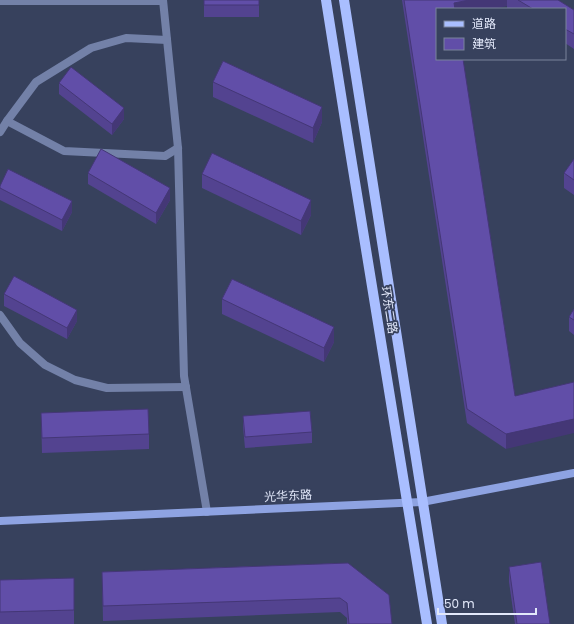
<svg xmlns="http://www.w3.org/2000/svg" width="574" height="624" font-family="Poppins,'Noto Sans SC',sans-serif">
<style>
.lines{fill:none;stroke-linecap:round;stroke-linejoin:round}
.minor{stroke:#7381a8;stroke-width:8}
.secondary{stroke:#8ea3e2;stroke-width:8}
.primary{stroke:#a9beff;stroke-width:10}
.wall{fill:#534390}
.shaded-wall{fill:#443776}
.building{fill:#614ea8;stroke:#443776}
.labels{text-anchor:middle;stroke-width:3.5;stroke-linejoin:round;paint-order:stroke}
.street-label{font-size:12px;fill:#e2e8fa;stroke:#37415d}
</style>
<rect width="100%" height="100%" fill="#37415d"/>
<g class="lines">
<g class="minor">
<path d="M163 0 178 148 184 376 207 512"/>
<path d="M0 1H163"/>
<path d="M7 121 64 151 165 156 178 148"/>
<path d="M0 132 7 121 36 82 91 48 126 38 167 40"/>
<path d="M0 315 20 343 45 365 75 380 107 388 186 387"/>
</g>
<path class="secondary" d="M0 521 422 502 574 473"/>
<g class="primary">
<path d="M326 0 349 145 427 624"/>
<path d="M344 0 442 624"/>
</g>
</g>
<g class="wall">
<rect x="204" y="0" width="55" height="17"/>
<path d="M402 0H558L574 10V49L565 43V9H509L507 8V6L437 9 515 396 506 449 467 423Z"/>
<path d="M213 82 322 122 313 143 213 97Z"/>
<path d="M59 83 124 119 112 135 59 94Z"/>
<path d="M574 159V195L564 188V173Z"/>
<path d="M88 173 170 200 156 224 88 184Z"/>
<path d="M202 174 311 215 301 235 202 188Z"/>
<path d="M0 186 72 212 62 231 0 200Z"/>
<path d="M4 294 77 321 67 339 4 306Z"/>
<path d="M222 299 334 342 324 362 222 314Z"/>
<path d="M574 309V335L569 331V317Z"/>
<path d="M41 413 149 434V449L42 453Z"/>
<path d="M243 416 312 432V443L245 448 243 427Z"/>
<path d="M348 563 392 624H347V618L340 612 103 621 102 572Z"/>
<path d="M509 567 550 624H515L509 582Z"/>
<path d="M0 580 74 610V624H0Z"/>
</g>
<g class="shaded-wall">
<path d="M469 0H507V6L494 9H454V3Z"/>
<path d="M322 107V122L313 143V128Z"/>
<path d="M124 108V119L112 135V124Z"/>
<path d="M170 188V200L156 224V213Z"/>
<path d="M311 200V215L301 235V221Z"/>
<path d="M72 201V212L62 231V220Z"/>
<path d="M77 310V321L67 339V328Z"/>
<path d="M334 327V342L324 362V348Z"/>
<path d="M574 419V433L506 449V434Z"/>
</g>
<g class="building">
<rect x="204" y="0" width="55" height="5"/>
<path d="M404 0H469L454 3 455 9H437V59H463L515 396 574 382V419L506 434 467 409Z"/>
<path d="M518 0H558L574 10V34L565 29V9H533Z"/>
<path d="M223 61 322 107 313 128 213 82Z"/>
<path d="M71 67 124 108 112 124 59 83Z"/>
<path d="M101 149 170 188 156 213 88 173Z"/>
<path d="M212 153 311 200 301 221 202 174Z"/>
<path d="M574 159V180L564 173Z"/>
<path d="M8 169 72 201 62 220 0 188V186Z"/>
<path d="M14 276 77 310 67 328 4 294Z"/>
<path d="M232 279 334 327 324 348 222 299Z"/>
<path d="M574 309V320L569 317Z"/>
<path d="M148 409 149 434 42 438 41 413Z"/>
<path d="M310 411 312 432 245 437 243 416Z"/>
<path d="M541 562 550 624H517L509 567Z"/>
<path d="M348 563 389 595 392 624H349L347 603 340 598 103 606 102 572Z"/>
<path d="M74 578V610L0 612V580Z"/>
</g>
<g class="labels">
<g class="street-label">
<text transform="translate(389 310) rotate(81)" y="4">环东二路</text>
<text transform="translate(288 496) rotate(-3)" y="4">光华东路</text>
</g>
</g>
<rect x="436" y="8" width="130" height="52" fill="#37415d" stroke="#7b849c"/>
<rect x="444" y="21" width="20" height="6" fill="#a9beff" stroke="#7b849c"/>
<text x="472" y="28" font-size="12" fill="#e2e8fa">道路</text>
<rect x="444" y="38" width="20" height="12" fill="#614ea8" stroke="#7b849c"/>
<text x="472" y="48" font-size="12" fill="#e2e8fa">建筑</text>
<path d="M438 608v6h98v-6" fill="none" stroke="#e2e8fa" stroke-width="2"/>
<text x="444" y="608" font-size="12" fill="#e2e8fa" stroke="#37415d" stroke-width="3" paint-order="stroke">50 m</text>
</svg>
